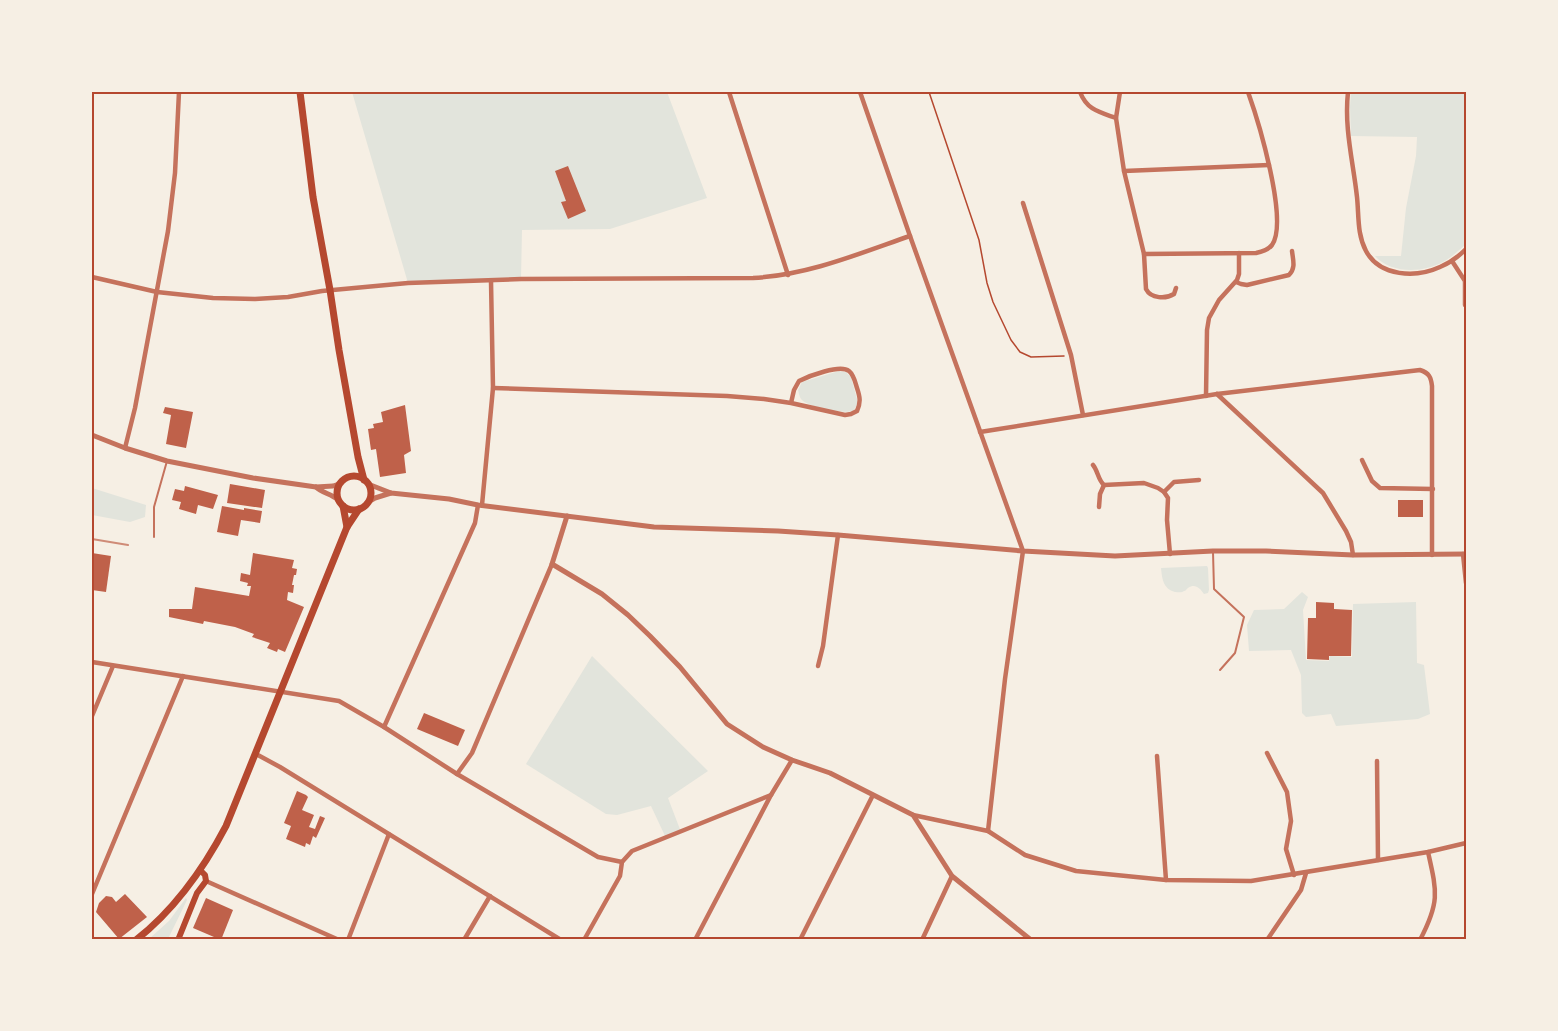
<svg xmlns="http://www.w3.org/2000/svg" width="1558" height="1031" font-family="Georgia,serif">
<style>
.green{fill:#e2e4dc}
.building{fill:#bf614a}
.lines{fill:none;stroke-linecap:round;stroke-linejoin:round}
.path{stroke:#b5482f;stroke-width:1.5}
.service{stroke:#c5725c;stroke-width:2}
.minor{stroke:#c5725c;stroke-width:4.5}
.tertiary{stroke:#c5725c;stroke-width:5}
.secondary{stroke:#b5482f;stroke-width:6}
.primary{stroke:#b5482f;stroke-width:7}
.rail{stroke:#cf8b77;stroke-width:2}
.neatline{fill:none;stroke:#b5482f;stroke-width:2}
</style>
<rect width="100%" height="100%" fill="#f6efe4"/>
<g class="green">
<path d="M352 92H667L707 198 610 229 522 230 521 279 408 283Z"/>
<path d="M1351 92H1466V244C1459 250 1452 257 1443 262 1423 273 1391 274 1375 256H1401L1406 208 1416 156 1417 137 1351 136 1350 107Z"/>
<path d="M839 371 846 372 851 377 857 399V405L853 411C843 414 807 407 801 399 799 396 799 393 798 390L802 382Z"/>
<path d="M92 488 146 505 145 517 130 522 92 515Z"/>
<path d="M1207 566 1208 568 1209 590 1208 593 1204 594C1200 588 1195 583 1188 588 1186 589 1186 591 1184 591 1182 593 1177 592 1175 592 1163 589 1162 578 1161 568Z"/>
<path d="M1302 592 1308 597 1303 610 1306 660 1329 661 1330 656 1352 657 1353 604 1416 602 1417 663 1424 665 1430 714 1418 719 1336 726 1331 714 1306 717 1302 713 1301 675 1291 650 1249 651 1247 625 1254 610 1284 609Z"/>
<path d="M592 656 708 771 668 798 681 832 666 838 651 806 617 815 606 814 526 764Z"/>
<path d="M186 898 187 900 168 939H149L169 921Z"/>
</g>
<g class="building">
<path d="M568 166 586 211 568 219 561 202 566 201 555 171Z"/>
<path d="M405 405 411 451 404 455 406 473 380 477 376 449 371 450 368 429 374 428 373 424 383 422 381 412Z"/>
<path d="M165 407 193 412 186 448 166 444 171 415 163 413Z"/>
<path d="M230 484 265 490 262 508 227 503Z"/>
<path d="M185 486 218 495 213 509 198 505 196 514 179 509 181 502 172 500 175 489 184 491Z"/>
<rect x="1398" y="500" width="25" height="17"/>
<path d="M222 506 244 510V508L262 511 260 523 241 520 238 536 217 532Z"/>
<path d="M92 553 111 556 106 592 92 590Z"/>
<path d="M253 553 294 560 292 568 297 569 296 575H294L292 585H294L293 593 288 592 287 600 304 607 285 652 278 649 277 652 267 648 270 643 252 637 254 634 235 627 204 621 203 624 169 617V609H192L195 587 249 596 251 586H247L248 583 240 581 241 573 250 575Z"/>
<path d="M1316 602 1334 603V609L1352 610 1351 656H1329V660L1307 659 1308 618H1316Z"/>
<path d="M424 713 465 730 458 746 417 729Z"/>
<path d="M297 791 306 795 308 797 302 810 314 815 309 827 315 829 320 816 325 818 316 838 313 836 310 845 306 843 305 847 286 839 291 826 284 823Z"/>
<path d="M125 894 147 917 119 939 96 912 99 903 106 896 112 897 116 902Z"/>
<path d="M206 898 233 910 221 940 193 928Z"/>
</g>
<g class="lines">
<path class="path" d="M929 92 979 240 987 283 993 302 1011 340 1020 352 1031 357 1064 356"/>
<g class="service">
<path d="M154 537V507L167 461"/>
<path d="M1213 552 1214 589 1244 617 1235 653 1220 670"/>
</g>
<g class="minor">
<path d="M729 92 788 275"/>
<path d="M860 92 910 236 1023 551 1005 679 988 831"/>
<path d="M1080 92C1087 110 1099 112 1116 118"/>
<path d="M1120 92 1116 118 1124 171 1144 254 1146 289C1151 299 1166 299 1174 294L1176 288"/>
<path d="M1348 92C1344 128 1353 161 1357 197 1359 216 1357 234 1366 251 1380 277 1416 278 1440 267 1450 263 1459 256 1466 249"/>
<path d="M1124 171 1269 165"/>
<path d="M1023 203 1071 355 1083 415"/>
<path d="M1144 254 1256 253C1262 252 1268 250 1272 245 1289 221 1258 120 1248 92"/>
<path d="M1452 261 1465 281V305"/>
<path d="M92 277 157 292 213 298 255 299 288 297 322 291 408 283 521 279 753 278C808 275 858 254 910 236"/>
<path d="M1236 282 1241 284 1247 285 1289 275C1296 268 1293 260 1292 251"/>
<path d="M493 388 727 396 764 399 791 403 794 390 799 381C809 376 840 364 849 371 854 375 855 382 857 388 860 397 861 402 857 411L851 414 845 415 791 403"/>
<path d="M1217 394 1323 493 1346 531 1351 542 1353 555"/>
<path d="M1206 396 1207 330 1209 318 1219 300 1237 280 1239 274V253"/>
<path d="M980 432 1217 394 1420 370C1429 373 1431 377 1432 386V555"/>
<path d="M125 448 135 408 168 231 175 173 179 92"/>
<path d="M1362 460 1372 481 1380 488 1433 489"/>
<path d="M1093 465C1098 471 1098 480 1104 485L1144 483 1158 488 1164 492 1168 498 1167 520 1170 554"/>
<path d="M1164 492 1174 482 1199 480"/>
<path d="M482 505 493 388 491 281"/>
<path d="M1099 507 1100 494 1104 485"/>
<path d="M1463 554 1466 583"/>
<path d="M92 662 339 701 384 727 457 774 598 857 622 862"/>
<path d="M818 666 823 646 838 535"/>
<path d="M92 716 113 666"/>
<path d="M384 727 475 523 478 505"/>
<path d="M1267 753 1287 792 1291 821 1286 849 1294 875"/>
<path d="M256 754 280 767 561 940"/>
<path d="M1157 756 1166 880"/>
<path d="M1377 761 1378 860"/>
<path d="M457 774 472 753 552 564"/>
<path d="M913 815 988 831 1025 855 1076 871 1166 880 1251 881 1428 852 1466 843"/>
<path d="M206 881 339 940"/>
<path d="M92 894 183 676"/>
<path d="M348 940 389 834"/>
<path d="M464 940 490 896"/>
<path d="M584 940 620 876 622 862 632 851 771 795"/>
<path d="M695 940 771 795 792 760"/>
<path d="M800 940 873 795"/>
<path d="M922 940 952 876"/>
<path d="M1267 940 1301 890 1306 873"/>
<path d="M1420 940C1440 902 1437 892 1428 852"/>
</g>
<g class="tertiary">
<path d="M92 435 125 448 167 461 253 478 316 487 333 486 339 484"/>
<path d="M368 484 391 493 449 499 478 505 654 527 778 531 838 535 1023 551 1115 556 1213 551H1266L1353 555 1466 554"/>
<path d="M316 487C322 493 332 494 338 500"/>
<path d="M368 502 375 498 391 493"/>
<path d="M567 516 552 564 602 594 628 615 650 636 680 667 727 724 763 747 792 760 830 773 913 815 952 876 1031 940"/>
</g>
<path class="secondary" d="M178 940 197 893 206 881 205 875 200 870"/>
<g class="primary">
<path d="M300 92 313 197 330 290 339 350 358 457 364 480"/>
<circle cx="354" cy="493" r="17"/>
<path d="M343 506 347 527"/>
<path d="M136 940C174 910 204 868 226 826L347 527 359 509"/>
</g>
<path class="rail" d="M92 539 128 545"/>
</g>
<rect width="1558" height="1031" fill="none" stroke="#f6efe4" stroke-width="186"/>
<rect x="93" y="93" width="1372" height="845" class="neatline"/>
</svg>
